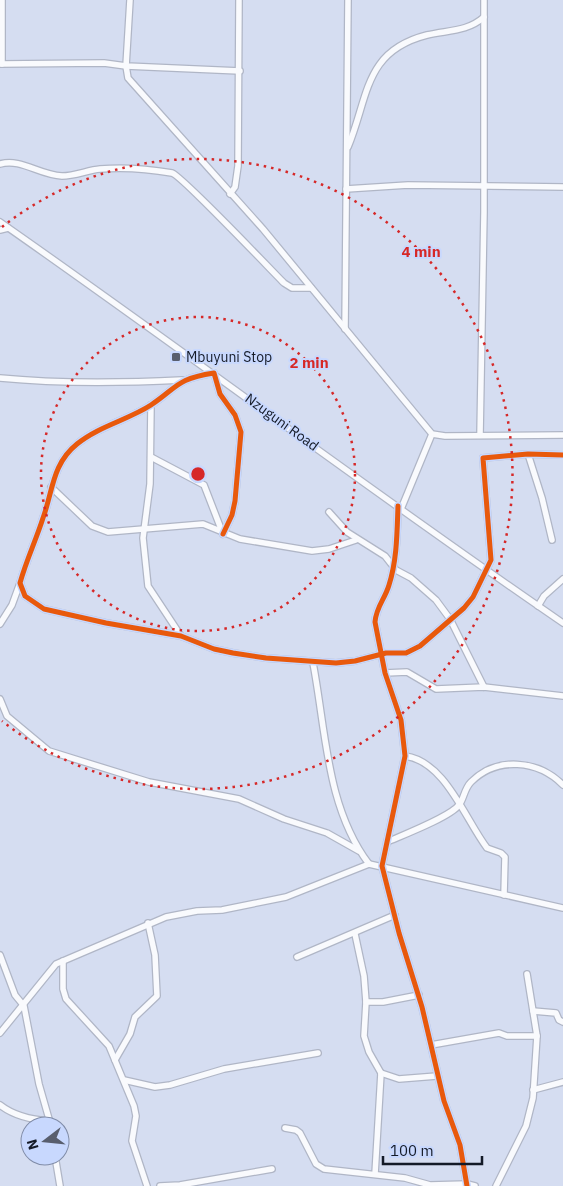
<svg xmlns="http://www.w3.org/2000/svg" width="563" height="1186" font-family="'IBM Plex Sans',sans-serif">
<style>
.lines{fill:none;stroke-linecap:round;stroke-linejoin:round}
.street-casing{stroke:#b0b6c6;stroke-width:8}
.street{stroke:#f9fafd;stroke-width:5.5}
.cycleway-casing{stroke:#c8d8fe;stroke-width:8}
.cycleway{stroke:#e8590c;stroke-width:5}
.ring{fill:none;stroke:#d62828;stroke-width:2.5;stroke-dasharray:2.5 5}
.poi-dot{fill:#585e6e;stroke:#c8d8fe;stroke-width:2}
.labels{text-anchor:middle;stroke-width:4;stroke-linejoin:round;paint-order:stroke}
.poi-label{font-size:14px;fill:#141a27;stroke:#c8d8fe;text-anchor:start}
.street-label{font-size:14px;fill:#141a27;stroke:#c8d8fe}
.centre{fill:#d62828;stroke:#c8d8fe;stroke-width:2.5}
.ring-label{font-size:15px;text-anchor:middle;font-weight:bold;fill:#d62828;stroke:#c8d8fe;stroke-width:4;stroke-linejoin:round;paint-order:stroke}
</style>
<rect width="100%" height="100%" fill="#d5ddf1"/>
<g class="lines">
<g class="street-casing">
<g id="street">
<path d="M130 0 126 66 128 78 263 229 432 434 445 436 563 435"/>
<path d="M0 64 104 63 126 66 240 71"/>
<path d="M2 64V0"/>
<path d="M348 147C369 96 364 51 427 35 448 30 467 32 484 17"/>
<path d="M0 164C21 158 39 175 62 176 75 176 88 170 100 169 123 167 149 169 172 173 181 175 270 269 284 283L292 288H311"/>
<path d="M346 189 408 185 563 187"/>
<path d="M230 194 235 187 238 166 239 0"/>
<path d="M0 222C189 354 373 493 563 623"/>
<path d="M0 230 8 228"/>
<path d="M345 329 348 0"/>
<path d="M0 378C61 384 121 383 182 380"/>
<path d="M151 405 150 484 143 538 148 586 181 636"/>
<path d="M480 435 484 212V0"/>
<path d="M528 454 542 498 552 540"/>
<path d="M151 457 204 485 223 534"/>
<path d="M51 487 92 526 108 532 203 524 240 539 312 551 329 549 356 540"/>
<path d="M398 506C397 533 397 560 389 585 385 599 376 607 375 622L385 673 401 720 405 756 382 866 399 933 422 1007 444 1101 460 1145 467 1186"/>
<path d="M401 509 432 434"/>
<path d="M329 512 347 532 385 556 396 570 411 578 436 600 450 619 484 687"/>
<path d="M223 534 232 515 235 501 241 432 235 415 220 394 214 373C176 379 179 386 151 405 128 420 99 426 77 444 52 464 53 491 43 518 36 540 26 561 20 583L25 596 44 609 106 623 181 636 214 649 233 653 266 658 336 663 355 661 386 653H406L420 646 464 608 473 597 491 560 483 458 528 454 563 455"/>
<path d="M538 606 544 596 563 579"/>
<path d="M0 624 12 605 20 583"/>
<path d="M313 663C326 730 326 807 369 864"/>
<path d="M385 673 407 672 436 689 484 687 563 696"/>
<path d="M0 699 7 716 49 751 149 782 239 799 284 819 327 833 359 851"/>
<path d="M405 756C445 761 465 819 487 848L501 853 505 857 504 895"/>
<path d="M387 842C403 835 450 817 459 805 464 799 464 789 471 782 497 756 538 760 563 785"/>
<path d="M355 934 364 976 366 1002 364 1036 369 1052 381 1073 375 1174"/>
<path d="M0 955 15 995 24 1006 39 1084 51 1126"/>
<path d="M297 957 395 915"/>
<path d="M63 961V989L66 999 109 1046 134 1106 136 1116 132 1141 147 1186"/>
<path d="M366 1002H383L419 995"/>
<path d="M533 1011 556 1013 559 1020 563 1022"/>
<path d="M0 1033 56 964 166 917 197 911 222 910 286 897 369 864 563 908"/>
<path d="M431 1045 499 1033 507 1036H537"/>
<path d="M115 1060 130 1034 135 1017 157 996 155 955 148 923"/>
<path d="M381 1073 399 1079 437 1076"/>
<path d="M124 1080 155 1087 170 1085 224 1069 318 1053"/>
<path d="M533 1090 563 1082"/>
<path d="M0 1105C14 1116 33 1120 50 1121"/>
<path d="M285 1128 296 1130 300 1133 316 1164 324 1169 405 1178 430 1185 467 1184 475 1186"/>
<path d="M55 1156 60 1186"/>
<path d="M160 1186 180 1185 272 1169"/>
<path d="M496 1186 526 1126 533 1098 537 1036 527 974"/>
</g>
</g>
<use href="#street" class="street"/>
<g class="cycleway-casing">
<g id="cycleway">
<path d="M398 506C397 533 397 560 389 585 385 599 376 607 375 622L385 673 401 720 405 756 382 866 399 933 422 1007 444 1101 460 1145 467 1186"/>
<path d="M223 534 232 515 235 501 241 432 235 415 220 394 214 373C176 379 179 386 151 405 128 420 99 426 77 444 52 464 53 491 43 518 36 540 26 561 20 583L25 596 44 609 106 623 181 636 214 649 233 653 266 658 336 663 355 661 386 653H406L420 646 464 608 473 597 491 560 483 458 528 454 563 455"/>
</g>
</g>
<use href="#cycleway" class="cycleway"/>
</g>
<g class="ring">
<circle cx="198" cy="474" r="157"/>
<path d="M2 227A315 315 0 1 1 2 721"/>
</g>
<rect class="poi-dot" x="171" y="352" width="10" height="10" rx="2.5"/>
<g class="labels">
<g class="poi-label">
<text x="186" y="362">Mbuyuni Stop</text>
</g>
<g class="street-label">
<text transform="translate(282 422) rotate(36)" y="5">Nzuguni Road</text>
</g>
</g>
<circle cx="198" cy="474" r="8" class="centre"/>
<g class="ring-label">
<text x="421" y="257">4 min</text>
<text x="309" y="368">2 min</text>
</g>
<g transform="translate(45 1141) rotate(254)"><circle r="24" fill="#c8d8fe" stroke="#808ca8"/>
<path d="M0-4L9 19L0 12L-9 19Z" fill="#585e6e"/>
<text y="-8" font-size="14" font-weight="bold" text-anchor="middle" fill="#141a27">N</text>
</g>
<path d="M383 1156v8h99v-8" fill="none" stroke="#141a27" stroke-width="2.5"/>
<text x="390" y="1156" font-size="15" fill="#141a27" stroke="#c8d8fe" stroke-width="4" paint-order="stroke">100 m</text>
</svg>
